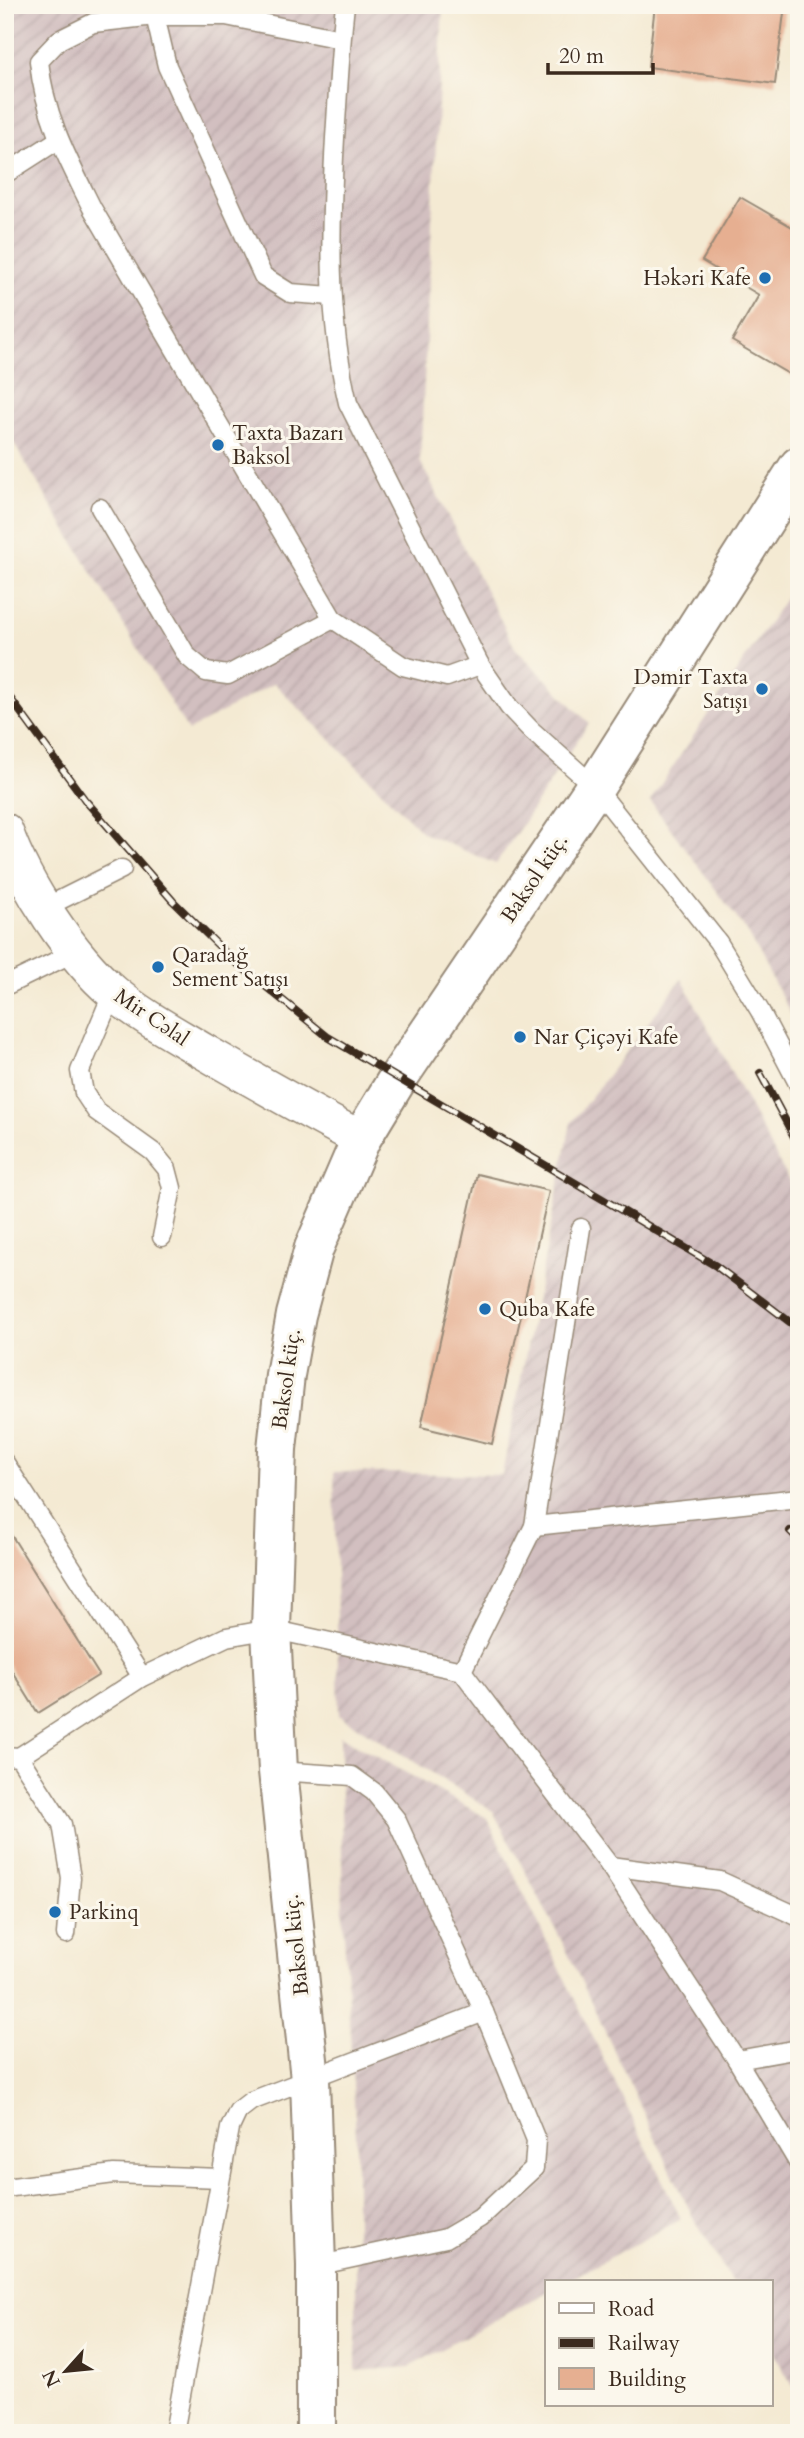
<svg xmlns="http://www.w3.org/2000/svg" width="804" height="2438" font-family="Cardo,serif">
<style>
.industrial{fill:url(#industrial-furrows)}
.building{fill:#e6af91}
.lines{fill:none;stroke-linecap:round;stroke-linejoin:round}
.lane-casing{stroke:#988a78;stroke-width:21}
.street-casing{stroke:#988a78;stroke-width:38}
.secondary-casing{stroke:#988a78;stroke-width:42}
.lane{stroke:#fff;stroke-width:18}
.street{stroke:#fff;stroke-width:35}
.secondary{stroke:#fff;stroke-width:38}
.rail-casing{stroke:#3b2a1e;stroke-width:8}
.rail{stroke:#fbf7ec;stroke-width:5;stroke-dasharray:16;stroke-linecap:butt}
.poi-dot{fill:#1f6fb2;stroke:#fbf7ec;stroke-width:2.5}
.labels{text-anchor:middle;stroke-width:6;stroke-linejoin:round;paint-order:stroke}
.poi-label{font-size:21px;fill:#3b2a1e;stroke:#fbf7ec;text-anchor:start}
.street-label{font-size:21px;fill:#3b2a1e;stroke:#fbf7ec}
</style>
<defs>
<pattern id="industrial-furrows" width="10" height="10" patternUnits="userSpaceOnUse" patternTransform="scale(1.75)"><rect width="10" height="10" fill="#d2bfc0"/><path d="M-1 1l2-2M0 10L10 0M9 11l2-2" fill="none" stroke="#b5a4a5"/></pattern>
</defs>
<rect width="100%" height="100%" fill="#fbf7ec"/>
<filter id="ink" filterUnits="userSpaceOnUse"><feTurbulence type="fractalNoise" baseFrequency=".0143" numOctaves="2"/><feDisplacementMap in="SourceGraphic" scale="14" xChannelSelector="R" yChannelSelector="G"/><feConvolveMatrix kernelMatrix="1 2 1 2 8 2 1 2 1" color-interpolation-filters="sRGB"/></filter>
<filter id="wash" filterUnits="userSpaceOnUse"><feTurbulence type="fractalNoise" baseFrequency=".00686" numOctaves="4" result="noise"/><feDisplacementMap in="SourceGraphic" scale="28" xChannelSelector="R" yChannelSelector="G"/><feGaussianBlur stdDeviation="1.57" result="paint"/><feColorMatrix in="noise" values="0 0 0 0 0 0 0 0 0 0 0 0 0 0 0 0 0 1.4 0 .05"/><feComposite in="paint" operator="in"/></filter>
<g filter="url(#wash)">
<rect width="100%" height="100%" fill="#f4ead3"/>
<g class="industrial">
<path d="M15 5H443L420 461 515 648 589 723 496 864 423 833 274 683 188 731 5 429V11Z"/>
<path d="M799 578V1029L745 929 650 801Z"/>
<path d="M682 979 799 1200V2396L771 2349V2282H732L693 2217 566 1949 493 1811 339 1715 334 1472 502 1475 571 1123Z"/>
<path d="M340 1736 487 1818 681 2219 565 2282H547V2292L409 2367 356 2371V2134L343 1917Z"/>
</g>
<g id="blocks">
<g class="building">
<path d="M655 5H785L775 84 648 67Z"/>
<path d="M740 197 799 231V380L732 341 759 295 702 261Z"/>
<path d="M477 1174 549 1191 492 1444 421 1427Z"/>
<path d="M5 1525 99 1675 38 1713 5 1660Z"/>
</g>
</g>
</g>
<g filter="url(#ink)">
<use href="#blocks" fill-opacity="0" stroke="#988a78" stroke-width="2"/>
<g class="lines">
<g class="lane-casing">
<g id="lane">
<path d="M345 5C340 49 338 94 335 138 330 228 327 315 348 403L480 665 509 707 531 730 595 787 718 942 760 1011 799 1085"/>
<path d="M155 16 167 66 263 276 290 293 332 296"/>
<path d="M341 39 226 16H155L93 23 59 40 39 61C44 115 68 160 92 208L333 619 403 666 447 677 480 665"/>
<path d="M5 174 58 140"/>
<path d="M100 508 187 656 206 672 228 675 333 619"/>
<path d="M44 908 122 869"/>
<path d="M5 986 75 952"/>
<path d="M113 992 80 1071 84 1093 96 1111 153 1152 167 1169 172 1188 162 1237"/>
<path d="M5 1463 142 1677"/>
<path d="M534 1526 799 1498"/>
<path d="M462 1671 534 1526 581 1228"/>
<path d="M5 1756 19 1757 62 1824 71 1878 66 1934"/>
<path d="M19 1757 142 1677 226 1637 271 1629 462 1671 610 1866 737 2060 799 2164"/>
<path d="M278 1771 352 1776 374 1792 396 1819 484 2012 536 2140 534 2168 480 2218 446 2238 316 2266"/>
<path d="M610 1866 720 1881 799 1917"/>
<path d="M737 2060 799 2049"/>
<path d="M5 2188 114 2174 220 2178"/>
<path d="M174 2433 230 2128 238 2111 251 2101 484 2012"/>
</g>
</g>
<g class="street-casing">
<path id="street" d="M5 831C24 884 71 957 114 993 141 1016 173 1033 203 1051 255 1081 308 1111 361 1139"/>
</g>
<g class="secondary-casing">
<path id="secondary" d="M316 2433V2266L310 2079 278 1771 271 1629 277 1449 285 1375 296 1315 314 1248 361 1139 398 1078 595 787 799 466"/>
</g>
<use href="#lane" class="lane"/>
<use href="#street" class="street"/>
<use href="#secondary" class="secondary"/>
<g class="rail-casing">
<g id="rail">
<path d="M5 691 85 800 173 901 233 960 328 1037 716 1266 799 1329"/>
<path d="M760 1073 799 1146"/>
<path d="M790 1531 799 1540"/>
</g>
</g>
<use href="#rail" class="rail"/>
</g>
</g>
<g class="poi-dot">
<circle cx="765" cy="278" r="7"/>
<circle cx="218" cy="445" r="7"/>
<circle cx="762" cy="689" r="7"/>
<circle cx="158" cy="967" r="7"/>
<circle cx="520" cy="1037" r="7"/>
<circle cx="485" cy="1309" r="7"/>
<circle cx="55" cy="1912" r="7"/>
</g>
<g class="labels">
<g class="poi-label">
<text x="751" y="285" text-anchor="end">Həkəri Kafe</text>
<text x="232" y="440">Taxta Bazarı<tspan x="232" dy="24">Baksol</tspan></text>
<text x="748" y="684" text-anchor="end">Dəmir Taxta<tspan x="748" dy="24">Satışı</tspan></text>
<text x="172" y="962">Qaradağ<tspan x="172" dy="24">Sement Satışı</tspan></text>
<text x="534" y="1044">Nar Çiçəyi Kafe</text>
<text x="499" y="1316">Quba Kafe</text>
<text x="69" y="1919">Parkinq</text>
</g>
<g class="street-label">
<text transform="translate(534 878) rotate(-56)" y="7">Baksol küç.</text>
<text transform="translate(152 1017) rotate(34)" y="7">Mir Cəlal</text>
<text transform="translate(286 1379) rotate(-82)" y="7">Baksol küç.</text>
<text transform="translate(296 1945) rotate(-96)" y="7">Baksol küç.</text>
</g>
</g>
<rect width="804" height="2438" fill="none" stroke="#fbf7ec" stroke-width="28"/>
<rect x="545" y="2280" width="228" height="126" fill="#fbf7ec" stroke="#aea59a" stroke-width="2"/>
<rect x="559" y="2303" width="35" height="10" fill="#ffffff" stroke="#aea59a" stroke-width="2"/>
<text x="608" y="2316" font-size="21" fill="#3b2a1e">Road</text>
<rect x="559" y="2338" width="35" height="10" fill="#3b2a1e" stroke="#aea59a" stroke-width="2"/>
<text x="608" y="2350" font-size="21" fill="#3b2a1e">Railway</text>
<rect x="559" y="2368" width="35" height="21" fill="#e6af91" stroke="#aea59a" stroke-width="2"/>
<text x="608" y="2386" font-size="21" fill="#3b2a1e">Building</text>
<g transform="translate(66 2371) rotate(243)" stroke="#fbf7ec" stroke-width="5" paint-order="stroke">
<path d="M0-5L12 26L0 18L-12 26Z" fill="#3b2a1e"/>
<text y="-10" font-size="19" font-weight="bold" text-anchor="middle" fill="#3b2a1e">N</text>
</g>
<path d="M548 63v10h105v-10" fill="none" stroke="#3b2a1e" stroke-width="3.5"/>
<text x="559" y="63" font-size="21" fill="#3b2a1e" stroke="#fbf7ec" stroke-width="5" paint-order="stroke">20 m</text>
</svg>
